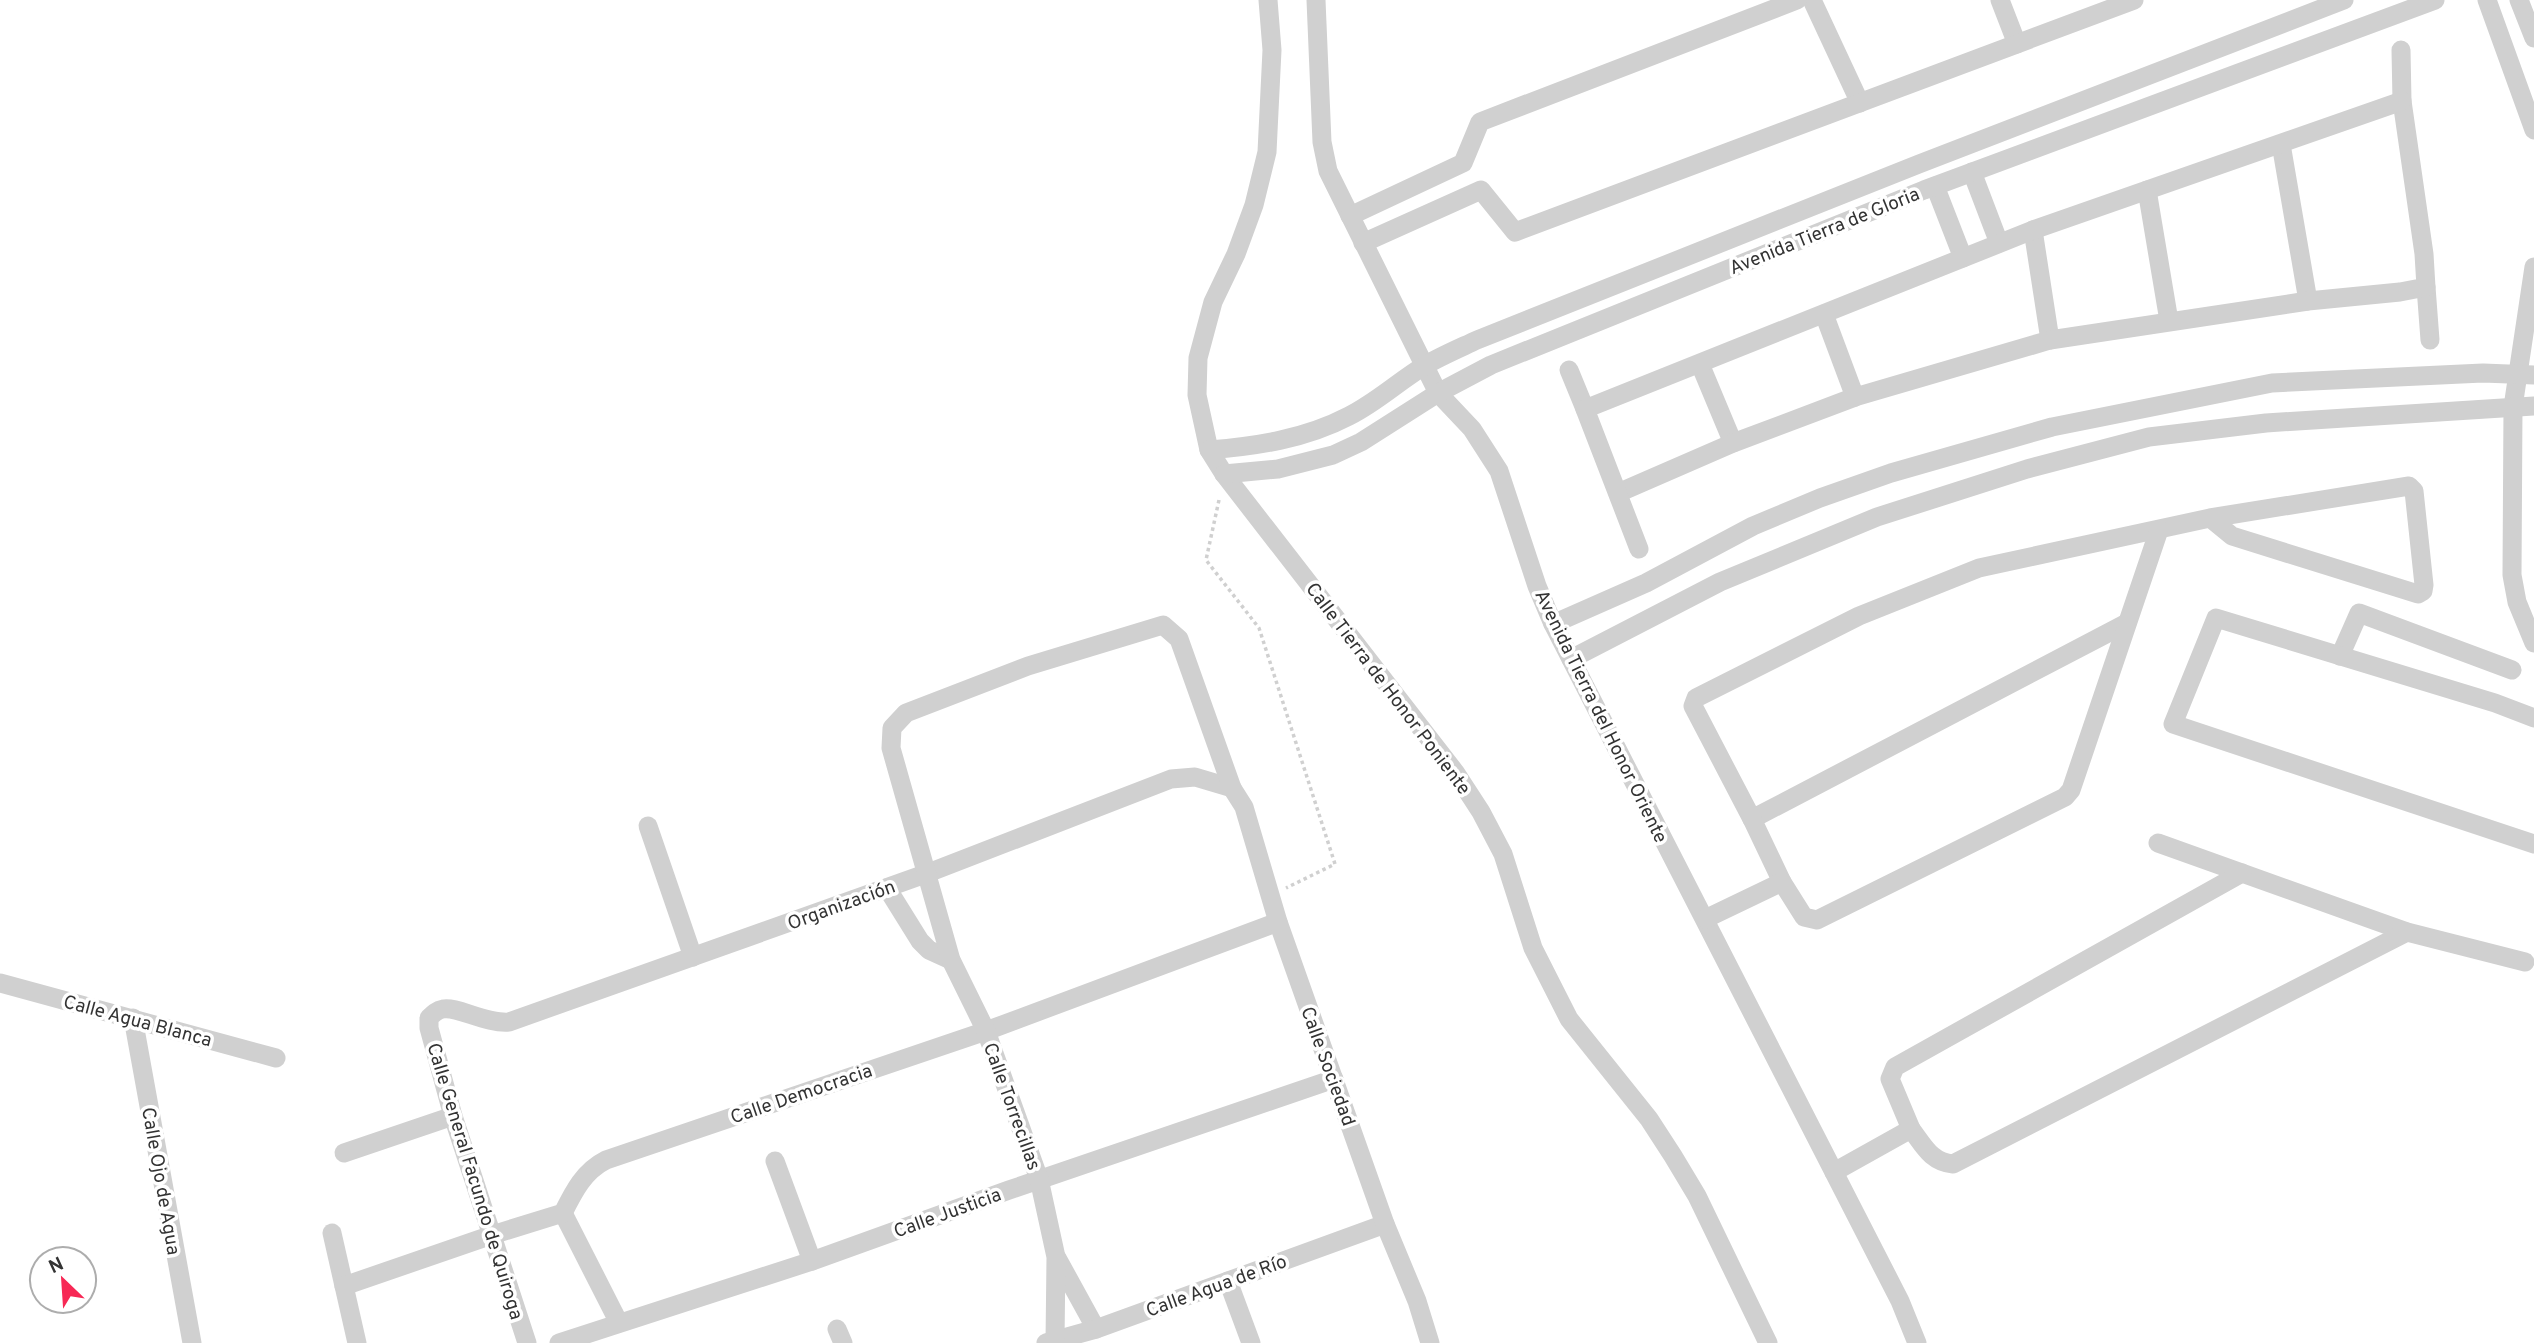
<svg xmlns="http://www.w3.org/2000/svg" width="2534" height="1343" font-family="Overpass,sans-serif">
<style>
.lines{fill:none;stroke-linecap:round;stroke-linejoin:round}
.path{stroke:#d0d0d0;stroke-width:3.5;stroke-dasharray:3.5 3.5;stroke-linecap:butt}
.minor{stroke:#d0d0d0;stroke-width:19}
.labels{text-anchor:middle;stroke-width:7;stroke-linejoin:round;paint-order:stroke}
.street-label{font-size:19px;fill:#333;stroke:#fff}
</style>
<rect width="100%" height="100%" fill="#fff"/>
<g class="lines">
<path class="path" d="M1219 500 1206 560 1259 628 1335 864 1286 888"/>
<g class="minor">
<path d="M1268 0 1272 50 1267 152 1254 205 1236 254 1213 302 1198 358 1197 395 1209 450 1224 474 1455 772 1481 812 1503 854 1533 948 1569 1019 1649 1119 1673 1156 1697 1196 1768 1343"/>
<path d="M1316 0 1322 142 1328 171 1438 393 1472 429 1499 471 1537 586 1553 624 1900 1301 1917 1343"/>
<path d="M1812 0 1860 103"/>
<path d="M2000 0 2017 44"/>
<path d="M2487 0 2534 130"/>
<path d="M2519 0 2534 38"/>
<path d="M2281 144 2308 301"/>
<path d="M1972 172 1999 243"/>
<path d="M1935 186 1963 258"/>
<path d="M2147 190 2169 321"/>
<path d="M1350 216 1463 163 1480 122 1797 0"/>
<path d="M2033 230 2050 340"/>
<path d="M1363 243 1481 190 1515 232 2134 0"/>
<path d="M2534 267 2513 407 2512 575 2517 602 2534 643"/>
<path d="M2426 287 2430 340"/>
<path d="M1824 314 1855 397"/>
<path d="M1700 364 1733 443"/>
<path d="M1569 370 1585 409"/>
<path d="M1209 450C1257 446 1305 439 1349 416 1377 402 1399 381 1424 366 1441 356 1460 348 1477 340L1919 164 2344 0"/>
<path d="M1224 474 1278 469 1333 455 1361 442 1438 393 1491 365 1924 190 2435 0"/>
<path d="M1618 493 1733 443 1855 397 2050 340 2308 301 2400 292 2426 287 2424 254 2402 101 2401 50"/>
<path d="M1639 549 1585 409 2033 230 2402 101"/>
<path d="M1553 624 1646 583 1753 526 1820 498 1891 473 2052 427 2272 383 2483 373 2534 375"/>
<path d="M2340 656 2359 613 2512 670"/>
<path d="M1571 659 1720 582 1877 517 2027 469 2149 437 2266 423 2534 406"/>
<path d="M2534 718 2495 703 2216 618 2173 724 2534 844"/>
<path d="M1752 819 2127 623"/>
<path d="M648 826 693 957"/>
<path d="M2158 843 2407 932 2525 962"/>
<path d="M1782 882 1752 819 1693 706 1696 698 1859 616 1979 568 2210 518 2409 486 2414 491 2424 585 2423 591 2418 594 2232 536 2210 518"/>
<path d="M887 888 920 941 929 950 951 960"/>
<path d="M1705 919 1782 882 1804 917 1817 920 2065 797 2071 790 2159 530"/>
<path d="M0 983 276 1058"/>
<path d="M133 1018 192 1343"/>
<path d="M1911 1129 1890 1079 1895 1067 2242 873"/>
<path d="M344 1153 453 1116"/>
<path d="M775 1161 812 1261"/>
<path d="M1834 1172 1911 1129C1924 1146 1931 1162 1953 1164L2407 932"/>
<path d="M563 1213 619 1323"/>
<path d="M332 1233 357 1343"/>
<path d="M1057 1258 1096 1329"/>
<path d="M1228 1281 1251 1343"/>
<path d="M344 1286 492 1235 563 1213C574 1191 584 1171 606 1160L986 1031 1278 922"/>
<path d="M837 1329 843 1343"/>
<path d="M527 1343 453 1116 429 1028V1018C433 1014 437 1010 443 1009 456 1006 487 1024 509 1022L928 873 1171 779 1195 777 1232 788"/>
<path d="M559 1343 812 1261 1009 1190 1334 1079"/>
<path d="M1046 1343 1096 1329 1385 1224"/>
<path d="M1055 1343 1056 1257 1039 1179 986 1031 951 960 891 748 892 728 906 713 1028 666 1163 625 1179 639 1232 788 1244 807 1278 922 1385 1224 1417 1301 1430 1343"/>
</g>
</g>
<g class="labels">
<g class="street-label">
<text transform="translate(1824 230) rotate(-22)" y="7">Avenida Tierra de Gloria</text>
<text transform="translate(1389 688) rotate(53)" y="7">Calle Tierra de Honor Poniente</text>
<text transform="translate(1602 716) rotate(64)" y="7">Avenida Tierra del Honor Oriente</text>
<text transform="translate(841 904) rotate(-20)" y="7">Organización</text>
<text transform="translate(138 1020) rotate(15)" y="7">Calle Agua Blanca</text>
<text transform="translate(1329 1066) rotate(70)" y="7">Calle Sociedad</text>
<text transform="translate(801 1093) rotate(-19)" y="7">Calle Democracia</text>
<text transform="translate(1013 1106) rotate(70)" y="7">Calle Torrecillas</text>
<text transform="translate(162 1181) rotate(80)" y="7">Calle Ojo de Agua</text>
<text transform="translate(476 1181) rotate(73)" y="7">Calle General Facundo de Quiroga</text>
<text transform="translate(947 1212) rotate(-20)" y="7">Calle Justicia</text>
<text transform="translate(1216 1285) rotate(-20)" y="7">Calle Agua de Río</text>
</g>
</g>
<g transform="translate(63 1280) rotate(335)"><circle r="33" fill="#ffffff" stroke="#adadad" stroke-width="2"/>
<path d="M0-5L12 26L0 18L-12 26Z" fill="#f72855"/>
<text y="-10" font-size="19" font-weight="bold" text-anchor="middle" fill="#333333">N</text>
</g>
</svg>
